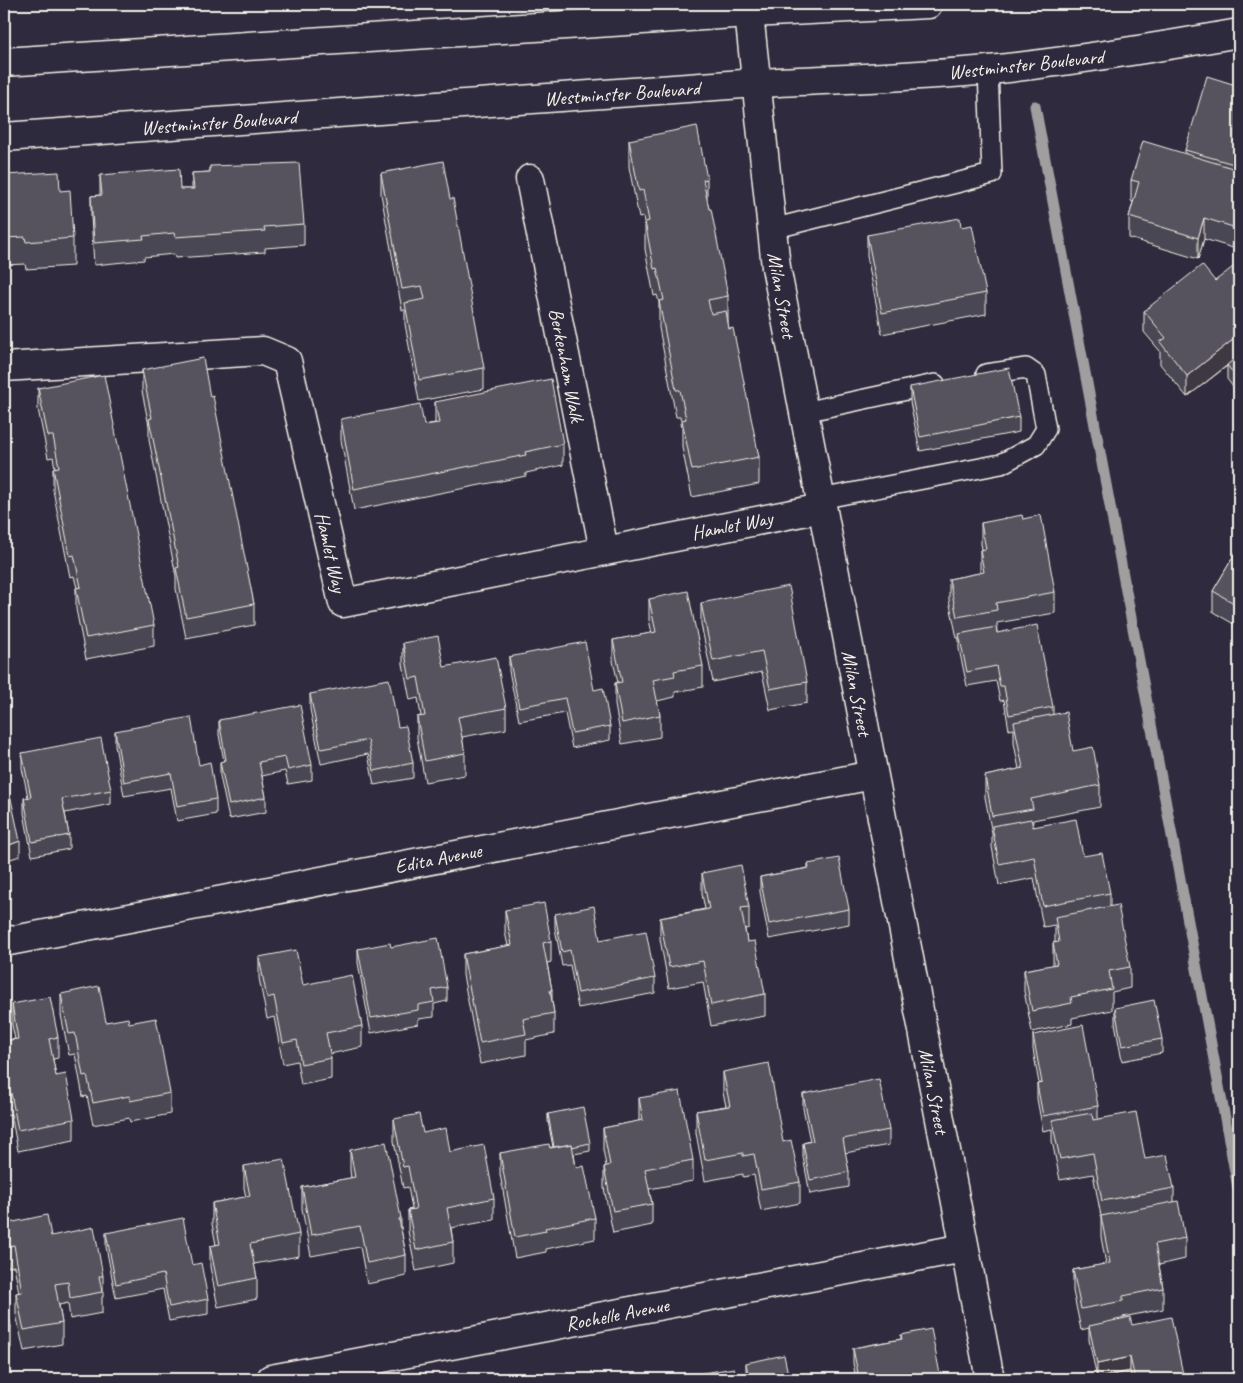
<svg xmlns="http://www.w3.org/2000/svg" width="1243" height="1383" font-family="Caveat,sans-serif">
<style>
.lines{fill:none;stroke-linecap:round;stroke-linejoin:round}
.stream{stroke:#a19ea0;stroke-width:11}
.service-casing{stroke:#f4f1e8;stroke-width:22}
.minor-casing{stroke:#f4f1e8;stroke-width:31}
.primary-casing{stroke:#f4f1e8;stroke-width:31}
.service{stroke:#2f2a3d;stroke-width:19}
.minor{stroke:#2f2a3d;stroke-width:28}
.primary{stroke:#2f2a3d;stroke-width:28}
.wall{fill:#4a4752;stroke:#f4f1e8}
.shaded-wall{fill:#3c3942;stroke:#f4f1e8}
.building{fill:#56525f;stroke:#f4f1e8}
.labels{text-anchor:middle;stroke-width:4;stroke-linejoin:round;paint-order:stroke}
.street-label{font-size:20px;fill:#f4f1e8;stroke:#2f2a3d}
</style>
<rect width="100%" height="100%" fill="#2f2a3d"/>
<filter id="ink" filterUnits="userSpaceOnUse"><feTurbulence type="fractalNoise" baseFrequency=".02" numOctaves="2"/><feDisplacementMap in="SourceGraphic" scale="10" xChannelSelector="R" yChannelSelector="G"/><feConvolveMatrix kernelMatrix="1 2 1 2 8 2 1 2 1" color-interpolation-filters="sRGB"/></filter>
<g filter="url(#ink)">
<g class="lines">
<path class="stream" d="M1035 106 1239 1193"/>
<g class="service-casing">
<g id="service">
<path d="M772 229 992 174 988 70"/>
<path d="M804 412 935 384"/>
<path d="M820 499 1001 464 1036 445 1046 429 1036 375 1026 368 986 374"/>
</g>
</g>
<g class="minor-casing">
<g id="minor">
<path d="M748 4 776 267 990 1379"/>
<path d="M530 179 604 550"/>
<path d="M4 367 263 351 287 361 343 603 822 508"/>
<path d="M4 942 873 775"/>
<path d="M271 1379 964 1248"/>
</g>
</g>
<g class="primary-casing">
<g id="primary">
<path d="M4 62 749 13 928 4"/>
<path d="M4 137 757 83C838 79 919 77 999 69 1080 60 1160 47 1239 33"/>
</g>
</g>
<use href="#service" class="service"/>
<use href="#minor" class="minor"/>
<use href="#primary" class="primary"/>
</g>
<g class="wall">
<path d="M1239 86V226L1233 248 1204 239 1198 259 1129 238V217L1133 202 1131 201V180L1185 153V150Z"/>
<path d="M629 140 707 179V200L728 296V324L759 457V484L692 497 682 447V429L680 417H676L659 328V302L657 295 654 296 645 249V227L643 217 639 218 629 167Z"/>
<path d="M210 166 304 224V245L265 248V252L175 258 174 254 144 257V260L94 265 91 217V196L100 195V175L180 189H192V173L210 172Z"/>
<path d="M381 173 484 368V389L419 401 405 324V310H402L381 194Z"/>
<path d="M4 175 60 191 73 238V266L26 269 25 264 4 265Z"/>
<path d="M961 227 986 293V314L882 334 867 256V235Z"/>
<path d="M1239 265V395L1227 379V366L1187 397 1160 364V351L1144 332V311L1215 281Z"/>
<path d="M142 370 210 397 254 604V625L186 638 176 589V576L149 440V426L142 391Z"/>
<path d="M910 387 1019 417V432L920 451 910 402Z"/>
<path d="M38 388 154 625V646L86 659 76 609V588H77L74 576 70 577 53 490V468H55L53 457 48 458 38 409Z"/>
<path d="M435 402 563 444V465L526 473V476L354 510 341 440V419L424 425 435 423Z"/>
<path d="M1023 519 1055 592V613L997 623V633L1053 707V715L1073 751 1100 785V807L1033 820V826L1083 856 1110 893V906L1130 967V988L1112 992V1010L1072 1018V1024L1032 1032 1024 991V970L1053 965V943L1055 942V925L1043 927 1034 878 999 885 992 847V834L985 797V776L1019 769 1014 743V729L1009 730 1004 700 1000 701 996 681 967 686 959 649V638H957L949 600V579L980 573V550L982 549 981 544V523Z"/>
<path d="M1239 547V627L1213 612V591Z"/>
<path d="M649 599 703 666V687L675 692V697L657 701 660 715V737L622 744 615 705V683H618L613 661V640L652 633 649 620Z"/>
<path d="M701 603 807 682V703L770 710 762 672 713 682 701 624Z"/>
<path d="M403 643 444 667 506 708V729L462 737 465 753V775L425 782 417 738V717L421 716 418 698 410 700 403 664Z"/>
<path d="M509 657 594 690 610 726V740L572 748 565 713 519 721 509 671Z"/>
<path d="M1237 673H1239V708L1237 695Z"/>
<path d="M310 694 398 727 413 763V778L374 785 368 754 321 764 310 709Z"/>
<path d="M219 720 312 765V780L288 784 285 771 262 776 266 797V812L229 819 220 776V762L224 761 219 735Z"/>
<path d="M115 731 216 799V814L177 821 171 788 124 796 115 745Z"/>
<path d="M22 753 111 790V804L65 813 69 835V849L32 856 24 813V798L28 797 22 768Z"/>
<path d="M808 864 849 909V924L769 939 760 892V877L808 868Z"/>
<path d="M702 873 749 907V928L745 929 747 942 765 994V1016L711 1026 703 982 669 988 660 939V918L705 909 702 894Z"/>
<path d="M505 910 551 941V962L547 963 552 990V1001L554 1013V1034L526 1040V1055L480 1064 463 975V954L508 946 505 932Z"/>
<path d="M555 914 600 940 655 978V993L578 1008 570 965 562 966 555 928Z"/>
<path d="M391 947 447 987V1001L434 1004V1017L418 1019V1024L371 1033 358 963V949Z"/>
<path d="M259 957 303 985 362 1026V1047L330 1054 331 1058V1079L301 1085 297 1061 283 1064 274 1017 267 1019 259 978Z"/>
<path d="M61 994 106 1022 129 1023 170 1093V1114L130 1122 129 1118 93 1125 87 1096 83 1097 75 1054 69 1055 61 1015Z"/>
<path d="M12 1004 58 1037V1058L53 1059 56 1076 74 1119V1140L18 1151 11 1114 4 1116V1041L15 1039 12 1025Z"/>
<path d="M1115 1008 1162 1039V1053L1122 1061 1115 1023Z"/>
<path d="M1033 1035 1098 1106V1119L1145 1159 1174 1188V1202L1185 1238V1259L1159 1265 1163 1288V1309L1123 1317V1318L1132 1325 1184 1379H1132L1130 1371 1097 1378 1089 1340V1328L1081 1330 1073 1291V1270L1106 1264 1101 1237V1216L1093 1174 1060 1180 1052 1141V1129L1043 1131 1037 1099V1084H1039L1033 1049Z"/>
<path d="M723 1072 783 1142 800 1182V1203L761 1211 754 1175 743 1177V1174L705 1181 696 1133V1111L726 1106 723 1093Z"/>
<path d="M803 1094 889 1130V1145L845 1153 849 1172V1187L810 1194 803 1157V1143L810 1141 803 1108Z"/>
<path d="M639 1098 693 1160V1181L649 1189 652 1204V1225L613 1233 604 1188V1167L606 1166 603 1149V1128L639 1121Z"/>
<path d="M548 1114 590 1143V1151L574 1154 576 1168 595 1218V1239L546 1249V1252L515 1258 500 1174V1153L553 1147 548 1121Z"/>
<path d="M394 1119 423 1133 450 1152 494 1198V1220L451 1228 453 1242V1263L416 1271 408 1231V1210L412 1209 408 1187 403 1188 394 1141Z"/>
<path d="M350 1150 401 1218V1229L406 1255V1276L367 1284 360 1247 311 1256 302 1209V1187L351 1178 350 1171Z"/>
<path d="M244 1166 299 1234V1256L254 1264 257 1278V1299L218 1307 210 1267V1246L216 1245 212 1224V1203L246 1197 244 1188Z"/>
<path d="M4 1224 51 1236 103 1276V1297H102V1313L70 1319 68 1303 59 1305 62 1323V1344L24 1351 16 1314V1293H19L14 1266 8 1267 4 1245Z"/>
<path d="M106 1233 208 1299V1314L169 1321 163 1289 116 1298 106 1247Z"/>
<path d="M4 1292 11 1327V1348L4 1350Z"/>
<path d="M901 1335 941 1379H856L853 1363V1348L901 1339Z"/>
<path d="M746 1363 789 1379H746Z"/>
</g>
<g class="shaded-wall">
<path d="M1239 159V173L1237 179V165Z"/>
<path d="M1239 205V226L1233 248V227Z"/>
<path d="M1204 218V239L1198 259V238Z"/>
<path d="M1239 335V356L1187 397V376Z"/>
<path d="M20 841V856L4 861V847Z"/>
<path d="M1130 1357V1371L1097 1378V1364Z"/>
</g>
<g class="building">
<path d="M1207 76 1239 86V159L1237 165 1185 150Z"/>
<path d="M697 126 707 179 703 180 709 209H711L728 296 708 300 711 314 726 311 729 329 733 328 759 457 692 470 682 420 686 419 680 390H676L659 301 664 300 657 268 654 269 645 222 649 221 643 190 639 191 629 140Z"/>
<path d="M1143 141 1239 170V205L1233 227 1204 218 1198 238 1129 217 1139 182 1131 180Z"/>
<path d="M443 161 450 199 453 198 484 368 419 380 405 303 425 299 422 286 402 289 381 173Z"/>
<path d="M299 163 304 224 264 227 265 231 175 237 174 233 143 236 144 239 94 243 91 196 102 195 100 175 179 169 180 189H194L192 173 210 172V166Z"/>
<path d="M59 172 60 191 70 190 73 238 26 242 25 237 4 238V175Z"/>
<path d="M960 218 961 227 972 225 986 293 882 313 867 235Z"/>
<path d="M1238 263 1239 265V335L1187 376 1160 342 1166 338 1144 311 1202 265 1215 281Z"/>
<path d="M1239 355V381L1227 365Z"/>
<path d="M203 358 210 397 213 396 254 604 186 617 176 568 179 567 149 419 152 418 142 370Z"/>
<path d="M1009 368 1019 417 920 437 910 387Z"/>
<path d="M104 375 154 625 86 638 76 588 81 587 74 555 70 556 53 468 59 467 53 436H48L38 388Z"/>
<path d="M551 379 563 444 525 452 526 455 354 489 341 419 420 404 424 425 439 423 435 402Z"/>
<path d="M1022 515 1023 519 1041 515 1055 592 996 603 997 610 957 617 949 579 984 572 980 550 986 549 981 523Z"/>
<path d="M1239 547V606L1213 591Z"/>
<path d="M789 586 807 682 770 689 762 651 713 661 701 603Z"/>
<path d="M688 591 703 666 674 671 675 676 653 680 660 715 622 723 615 683 622 682 613 640 656 632 649 599Z"/>
<path d="M1037 625 1053 707 1009 715 1004 686H1000L996 666 967 672 959 634 996 627 997 633Z"/>
<path d="M438 636 444 667 496 657 506 708 458 717 465 753 425 761 417 717 425 716 418 677 410 679 403 643Z"/>
<path d="M585 642 594 690 603 688 610 726 572 733 565 698 519 707 509 657Z"/>
<path d="M1237 673H1239V687Z"/>
<path d="M389 679 398 727 406 726 413 763 374 771 368 740 321 749 310 694Z"/>
<path d="M300 705 312 765 288 770 285 757 259 762 266 797 229 805 220 762 226 760 219 720Z"/>
<path d="M1066 712 1073 751 1093 747 1100 785 1031 799 1033 809 992 816 985 776 1023 768 1014 722Z"/>
<path d="M191 717 199 765 210 762 216 799 177 806 171 773 124 782 115 731Z"/>
<path d="M101 738 111 790 62 799 69 835 32 842 24 798 31 797 22 753Z"/>
<path d="M11 799 20 841 4 847V800Z"/>
<path d="M1031 819 1033 827 1076 819 1083 856 1102 853 1110 893 1043 906 1034 857 999 864 992 826Z"/>
<path d="M839 858 849 909 769 924 760 877 809 868 808 864Z"/>
<path d="M741 865 749 907 741 908 747 942 755 941 765 994 711 1005 703 961 669 967 660 918 709 909 702 873Z"/>
<path d="M544 903 551 941 543 943 552 990H550L554 1013 523 1019 526 1034 480 1043 463 954 512 945 505 910Z"/>
<path d="M1118 905 1130 967 1109 971 1112 989 1071 997 1072 1003 1032 1011 1024 970 1057 964 1053 943 1059 942 1055 917Z"/>
<path d="M594 906 600 940 646 931 655 978 578 993 570 950 562 952 555 914Z"/>
<path d="M438 938 447 987 432 990 434 1002 418 1005V1010L371 1018 358 949 390 943 391 947Z"/>
<path d="M296 950 303 985 352 975 362 1026 326 1033 331 1058 301 1064 297 1040 283 1043 274 996 267 998 259 957Z"/>
<path d="M99 986 106 1022 128 1018 129 1023 156 1018 170 1093 130 1101 129 1096 93 1103 87 1075 83 1076 75 1033 69 1034 61 994Z"/>
<path d="M50 997 58 1037 49 1039 56 1076 66 1074 74 1119 18 1130 11 1093 4 1095V1041L18 1039 12 1004Z"/>
<path d="M1154 1000 1162 1039 1122 1046 1115 1008Z"/>
<path d="M1083 1025 1098 1106 1043 1116 1037 1084 1042 1083 1033 1035Z"/>
<path d="M769 1063 783 1142 791 1140 800 1182 761 1189 754 1154 743 1156V1153L705 1160 696 1111 730 1106 723 1072Z"/>
<path d="M879 1079 889 1130 843 1139 849 1172 810 1180 803 1143 813 1141 803 1094Z"/>
<path d="M680 1091 693 1160 645 1169 652 1204 613 1211 604 1167 610 1165 603 1128 643 1120 639 1098Z"/>
<path d="M583 1107 590 1143 572 1147V1144L554 1147 548 1114Z"/>
<path d="M1136 1112 1145 1159 1167 1155 1174 1188 1102 1201 1093 1153 1060 1159 1052 1120 1092 1113 1093 1120Z"/>
<path d="M419 1114 423 1133 446 1128 450 1152 484 1145 494 1198 447 1208 453 1242 416 1250 408 1210 416 1209 408 1166 403 1167 394 1119Z"/>
<path d="M386 1142 401 1218 399 1219 406 1255 367 1263 360 1226 311 1235 302 1187 355 1177 350 1150Z"/>
<path d="M549 1144 550 1148 572 1144 576 1168 584 1166 595 1218 545 1228 546 1231 515 1237 500 1153Z"/>
<path d="M284 1159 299 1234 250 1244 257 1278 218 1286 210 1246 220 1244 212 1203 250 1196 244 1166Z"/>
<path d="M1178 1201 1185 1238 1155 1244 1163 1288 1123 1296V1301L1081 1309 1073 1270 1110 1263 1101 1216Z"/>
<path d="M47 1215 51 1236 94 1227 103 1276H99L102 1292 70 1298 68 1282 55 1284 62 1323 24 1330 16 1293 22 1292 14 1245 8 1246 4 1224Z"/>
<path d="M183 1218 192 1265 201 1263 208 1299 169 1307 163 1274 116 1284 106 1233Z"/>
<path d="M4 1292 11 1327 4 1328Z"/>
<path d="M1130 1317 1132 1325 1171 1317 1184 1379H1141L1140 1378 1135 1379 1130 1357 1097 1364 1089 1326Z"/>
<path d="M931 1329 941 1379H859L853 1348 902 1339 901 1335Z"/>
<path d="M784 1355 789 1379H749L746 1363Z"/>
<path d="M734 1368 737 1379H698L697 1374Z"/>
</g>
</g>
<g class="labels">
<g class="street-label">
<text transform="translate(1026 64) rotate(-6)" y="7">Westminster Boulevard</text>
<text transform="translate(622 93) rotate(-4)" y="7">Westminster Boulevard</text>
<text transform="translate(219 122) rotate(-4)" y="7">Westminster Boulevard</text>
<text transform="translate(782 295) rotate(80)" y="7">Milan Street</text>
<text transform="translate(567 365) rotate(79)" y="7">Berkenham Walk</text>
<text transform="translate(732 525) rotate(-11)" y="7">Hamlet Way</text>
<text transform="translate(331 552) rotate(77)" y="7">Hamlet Way</text>
<text transform="translate(857 693) rotate(79)" y="7">Milan Street</text>
<text transform="translate(438 858) rotate(-11)" y="7">Edita Avenue</text>
<text transform="translate(934 1091) rotate(79)" y="7">Milan Street</text>
<text transform="translate(617 1314) rotate(-11)" y="7">Rochelle Avenue</text>
</g>
</g>
<rect width="1243" height="1383" fill="none" stroke="#2f2a3d" stroke-width="20"/>
<rect x="10" y="10" width="1223" height="1363" fill="none" stroke="#f4f1e8" stroke-width="2" filter="url(#ink)"/>
</svg>
